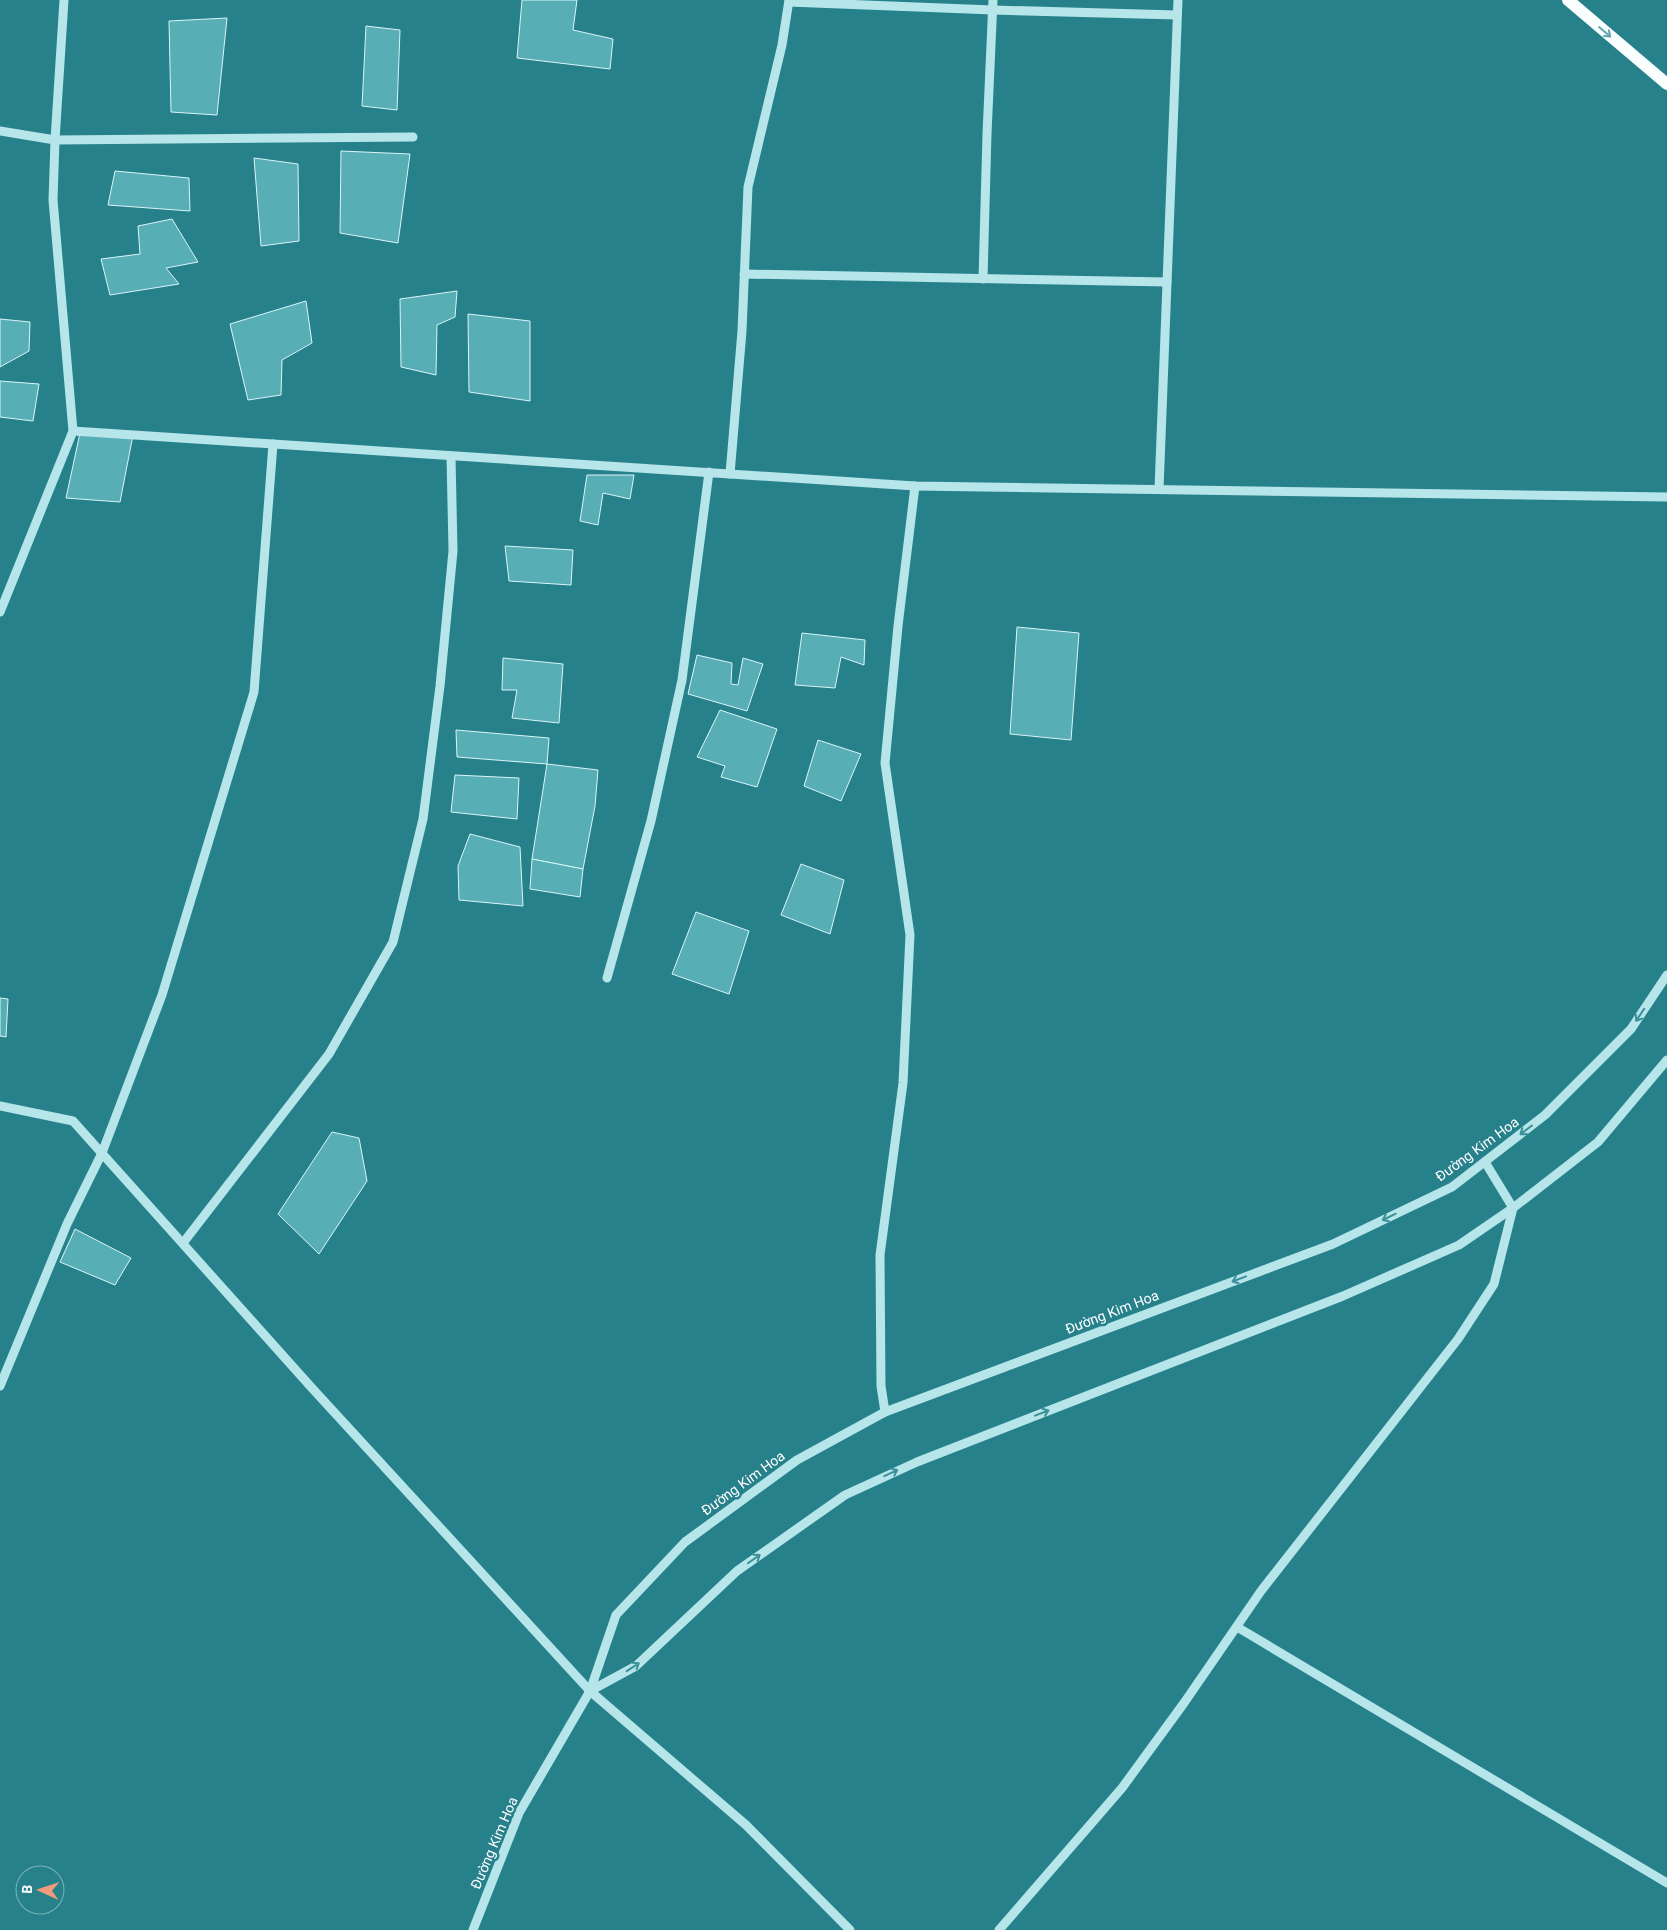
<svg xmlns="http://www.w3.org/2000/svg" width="1667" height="1930" font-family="Roboto,sans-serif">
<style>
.building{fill:#58aeb5;stroke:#daf5f7}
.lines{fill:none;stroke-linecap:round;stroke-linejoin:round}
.minor{stroke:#b6e5ea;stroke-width:9}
.major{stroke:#f9fefe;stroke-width:12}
.oneway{stroke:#66a6ae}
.oneway2{stroke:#3c9099}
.labels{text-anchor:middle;stroke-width:5;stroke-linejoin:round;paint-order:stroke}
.street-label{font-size:14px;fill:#fff;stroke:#27818b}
</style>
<rect width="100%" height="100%" fill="#27818b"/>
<g class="building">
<path d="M522 0H577L573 30 613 39 610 69 517 58Z"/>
<path d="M227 18 217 115 171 112 169 21Z"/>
<path d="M366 26 400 30 397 110 362 106Z"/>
<path d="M341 151 410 154 398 243 340 233Z"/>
<path d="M254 158 298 164 299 241 261 246Z"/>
<path d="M115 171 189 178 190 211 108 205Z"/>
<path d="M172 219 198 262 166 268 179 284 110 295 101 259 140 254 138 226Z"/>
<path d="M457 291 455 317 437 325 436 375 401 367 400 299Z"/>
<path d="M306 301 312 343 282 360 281 395 248 400 230 324Z"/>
<path d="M468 314 530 321V401L469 392Z"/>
<path d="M0 319 30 322 29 351 0 367Z"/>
<path d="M0 381 39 384 33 421 0 417Z"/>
<path d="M80 433 133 435 120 502 66 498Z"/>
<path d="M587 475H634L630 499 603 493 598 525 580 521Z"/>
<path d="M505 546 573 550 571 585 509 581Z"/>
<path d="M1017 627 1079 633 1071 740 1010 734Z"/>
<path d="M802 633 865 640 864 665 841 657 835 688 795 685Z"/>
<path d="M697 655 732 663 731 684 738 685 743 658 763 664 747 711 688 694Z"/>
<path d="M503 658 563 664 559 723 512 718 517 690H502Z"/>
<path d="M720 710 777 729 757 787 721 777 725 766 697 757Z"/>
<path d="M456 730 549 738 547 764 457 757Z"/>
<path d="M818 740 861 754 841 801 804 786Z"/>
<path d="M547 764 598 770 595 806 583 869 532 859Z"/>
<path d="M455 775 519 778 517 819 451 812Z"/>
<path d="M470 834 520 847 523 906 459 900 458 866Z"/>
<path d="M532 859 583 869 580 897 530 889Z"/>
<path d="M801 864 844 880 830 934 781 915Z"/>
<path d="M696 912 749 931 729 994 672 974Z"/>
<path d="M0 998 8 999 6 1037 0 1036Z"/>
<path d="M332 1132 359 1138 367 1181 319 1254 278 1214Z"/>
<path d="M75 1229 131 1258 115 1285 60 1262Z"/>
</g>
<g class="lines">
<g class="minor">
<path d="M789 2 993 10 1177 15"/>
<path d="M0 131 55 140 413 137"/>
<path d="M744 274 1167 282"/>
<path d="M983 279 987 134 993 0"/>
<path d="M73 431 915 486 1667 497"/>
<path d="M730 474 742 331 748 187 782 45 789 0"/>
<path d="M1159 489 1178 0"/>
<path d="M0 612 73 431 53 200 55 140 64 0"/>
<path d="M607 978 651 821 682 680 709 472"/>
<path d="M0 1106 73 1121 311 1387 590 1691 746 1825 850 1930"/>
<path d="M183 1243 329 1054 393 942 423 819 440 686 453 551 451 456"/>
<path d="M0 1386 67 1224 102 1153 162 995 254 692 273 444"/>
<path d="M885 1412 881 1386 880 1255 903 1083 910 935 885 763 898 626 915 486"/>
<path d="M1237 1627 1667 1883"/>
<path d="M590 1691 636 1666 737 1571 845 1495 917 1462 1343 1296 1459 1245 1513 1208 1598 1142 1667 1060"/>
<path d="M473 1930 519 1813 590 1691 616 1615 685 1542 797 1460 885 1412 1333 1244 1452 1187 1545 1115 1631 1029 1667 975"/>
<path d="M999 1930 1122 1788 1184 1703 1261 1591 1458 1339 1494 1284 1513 1208 1485 1162"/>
</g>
<path class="major" d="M1568 0 1667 84"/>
</g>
<defs><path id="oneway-shaft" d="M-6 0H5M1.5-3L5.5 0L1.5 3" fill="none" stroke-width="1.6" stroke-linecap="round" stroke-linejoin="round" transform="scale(1.25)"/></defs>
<use class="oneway" href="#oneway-shaft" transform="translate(1605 32) rotate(40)"/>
<g class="oneway2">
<use href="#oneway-shaft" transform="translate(1640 1015) rotate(124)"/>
<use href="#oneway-shaft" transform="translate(1526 1130) rotate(143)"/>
<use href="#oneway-shaft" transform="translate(1389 1217) rotate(154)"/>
<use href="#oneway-shaft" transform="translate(1239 1279) rotate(159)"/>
<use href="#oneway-shaft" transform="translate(1042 1413) rotate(-21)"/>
<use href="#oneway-shaft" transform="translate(891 1473) rotate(-25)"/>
<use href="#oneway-shaft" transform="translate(754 1559) rotate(-35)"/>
<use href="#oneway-shaft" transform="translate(633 1667) rotate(-33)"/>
</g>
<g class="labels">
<g class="street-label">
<text transform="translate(1477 1149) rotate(-36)" y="5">Đường Kim Hoa</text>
<text transform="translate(1112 1312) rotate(-21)" y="5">Đường Kim Hoa</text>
<text transform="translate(743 1483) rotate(-36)" y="5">Đường Kim Hoa</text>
<text transform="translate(494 1843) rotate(-67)" y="5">Đường Kim Hoa</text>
</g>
</g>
<g transform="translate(40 1890) rotate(273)"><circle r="24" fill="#27818b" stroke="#7db3b9"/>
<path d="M0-4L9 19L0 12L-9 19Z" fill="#f2997c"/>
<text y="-8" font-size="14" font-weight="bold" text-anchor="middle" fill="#ffffff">B</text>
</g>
</svg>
